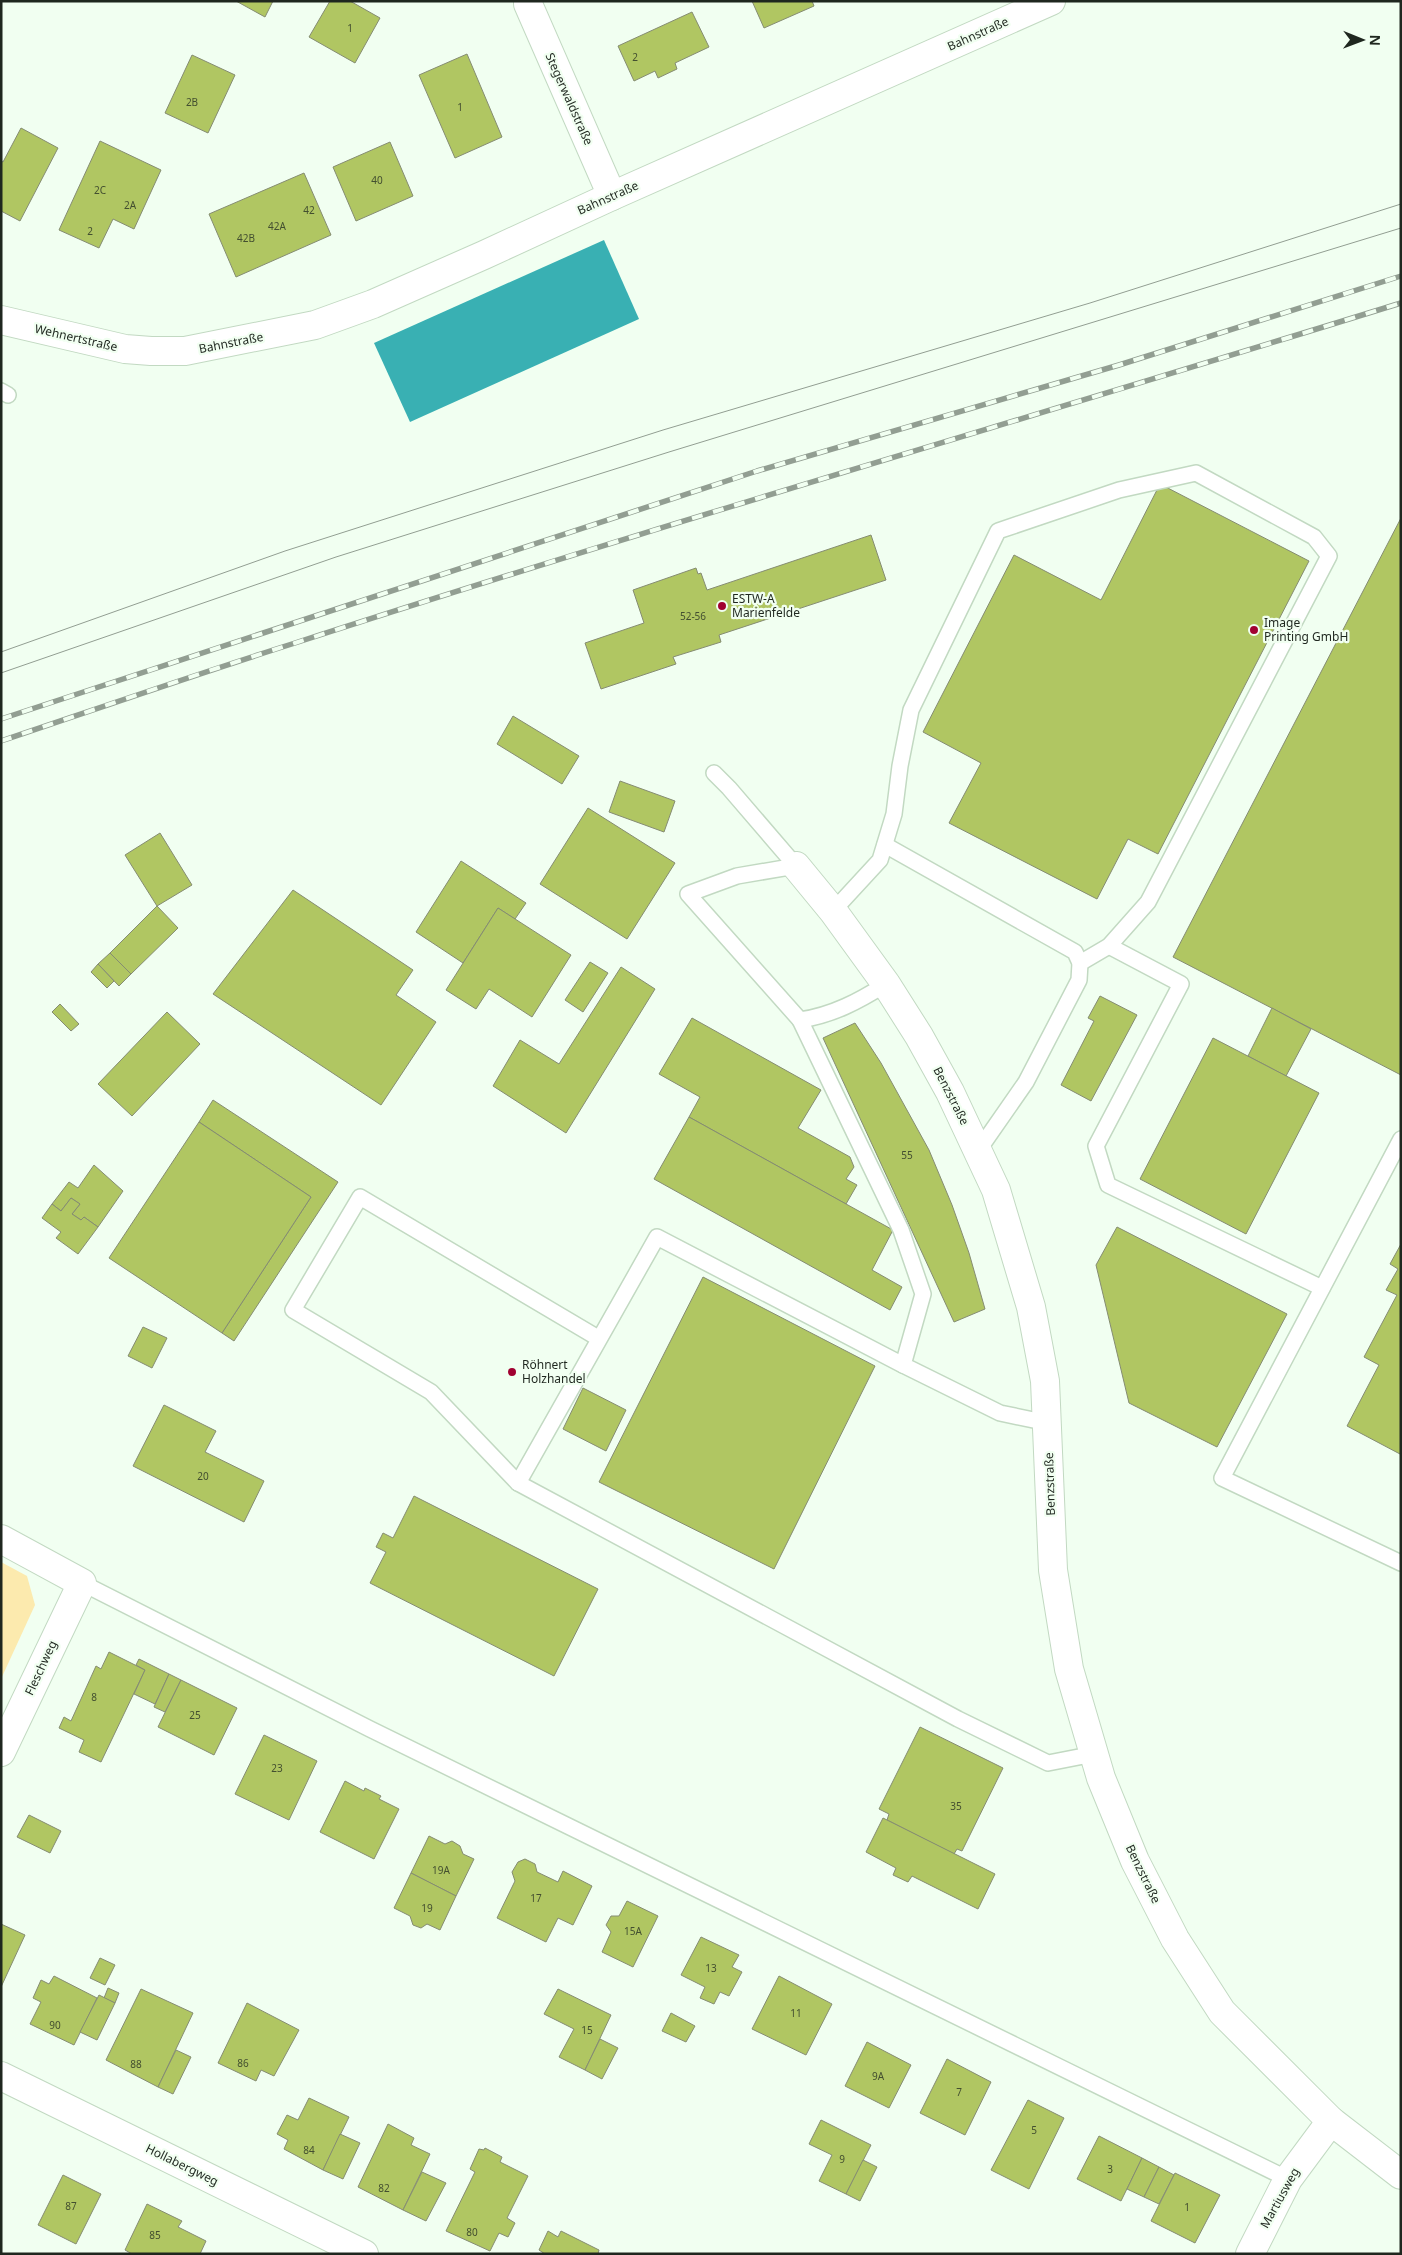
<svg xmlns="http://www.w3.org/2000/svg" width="1402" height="2255" font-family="'Noto Sans',sans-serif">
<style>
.green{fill:#fceaae}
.water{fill:#39b0b3}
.building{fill:#b0c662;stroke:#858c72}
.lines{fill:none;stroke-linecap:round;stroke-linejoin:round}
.lane-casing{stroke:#c2d9c2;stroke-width:18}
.street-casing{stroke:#c2d9c2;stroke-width:30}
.lane{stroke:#fff;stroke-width:15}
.street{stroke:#fff;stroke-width:28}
.tram{stroke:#929e92;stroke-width:1}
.rail-casing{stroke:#929e92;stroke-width:5.5}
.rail{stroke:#f1fff1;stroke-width:4;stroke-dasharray:11;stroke-linecap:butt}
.poi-dot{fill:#a10131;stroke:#f1fff1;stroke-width:2}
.labels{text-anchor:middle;stroke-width:4.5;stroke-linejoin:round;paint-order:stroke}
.number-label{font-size:10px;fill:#434f30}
.street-label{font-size:12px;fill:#1f271f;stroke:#f1fff1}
.poi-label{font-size:12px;fill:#1f271f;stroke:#f1fff1;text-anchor:start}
</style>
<rect width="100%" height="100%" fill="#f1fff1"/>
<path class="green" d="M1 1562 27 1576 35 1605 1 1679Z"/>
<path class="water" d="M604 240 639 319 410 422 374 343Z"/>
<g class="building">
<path d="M236 1H273L265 17Z"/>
<path d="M330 1H350L380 18 355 63 309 37Z"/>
<path d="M752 1H812L814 6 764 28Z"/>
<path d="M692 12 709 47 675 63 677 69 658 78 655 71 634 81 618 46Z"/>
<path d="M467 54 502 137 455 158 419 75Z"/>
<path d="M192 55 235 75 208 133 165 113Z"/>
<path d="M21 128 58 148 20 221 1 211V161L3 162Z"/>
<path d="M100 141 161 170 134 229 113 219 99 248 59 230Z"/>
<path d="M390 142 413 196 356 221 333 167Z"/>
<path d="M304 173 331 235 236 277 209 214Z"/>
<path d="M1160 484 1309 561 1158 854 1128 839 1097 899 949 823 981 763 923 732 1014 555 1101 600Z"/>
<path d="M1401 518V1075L1173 957Z"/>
<path d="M871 535 886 580 719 635 721 642 673 657 676 664 601 689 585 643 644 623 633 590 696 568 698 574 701 573 707 590Z"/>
<path d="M513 716 579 756 562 784 497 744Z"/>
<path d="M620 781 675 801 664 832 609 812Z"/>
<path d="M588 808 675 863 627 939 540 884Z"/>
<path d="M160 833 192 885 157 906 125 855Z"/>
<path d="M461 861 526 903 515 919 498 908 463 963 416 932Z"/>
<path d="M293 890 413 970 396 995 436 1022 381 1105 213 994Z"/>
<path d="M157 906 178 928 131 974 110 953Z"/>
<path d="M498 908 571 955 532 1017 489 989 476 1009 446 990Z"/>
<path d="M110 953 131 974 119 986 98 964Z"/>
<path d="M590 962 608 973 583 1012 565 1000Z"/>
<path d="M98 964 114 981 107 988 91 972Z"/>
<path d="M621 967 655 989 566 1133 493 1086 520 1040 559 1064Z"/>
<path d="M1100 996 1137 1015 1091 1101 1061 1085 1094 1021 1088 1018Z"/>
<path d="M60 1004 79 1024 71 1031 52 1012Z"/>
<path d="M1272 1008 1311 1029 1286 1076 1248 1056Z"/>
<path d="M167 1012 200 1044 132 1116 98 1084Z"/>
<path d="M692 1018 821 1090 798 1128 850 1157 854 1167 846 1179 857 1185 846 1204 689 1117 700 1097 659 1074Z"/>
<path d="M855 1023 881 1063 929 1150 952 1205 969 1253 985 1309 954 1322 823 1038Z"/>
<path d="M1213 1038 1319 1093 1246 1234 1140 1179Z"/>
<path d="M213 1100 338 1182 234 1341 222 1333 311 1197 199 1122Z"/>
<path d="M689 1117 893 1230 872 1270 902 1287 890 1310 654 1179Z"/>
<path d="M199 1122 311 1197 222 1333 109 1258Z"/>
<path d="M94 1165 123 1191 98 1227 84 1217 81 1220 72 1214 80 1204 71 1198 61 1211 52 1204 69 1182 78 1188Z"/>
<path d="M71 1198 80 1204 72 1214 81 1220 84 1217 98 1227 78 1254 56 1238 61 1232 42 1218 52 1204 61 1211Z"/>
<path d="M1117 1227 1287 1314 1217 1447 1129 1403 1096 1265Z"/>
<path d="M1401 1244V1453L1400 1454 1347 1426 1379 1365 1364 1357 1397 1295 1386 1290 1398 1269 1390 1264Z"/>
<path d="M703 1277 875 1366 774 1569 599 1482Z"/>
<path d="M143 1327 167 1338 152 1368 128 1356Z"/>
<path d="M583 1388 626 1410 606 1451 563 1429Z"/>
<path d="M164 1405 216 1431 205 1452 264 1481 244 1522 133 1466Z"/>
<path d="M414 1496 598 1589 554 1676 370 1583 386 1552 376 1547 383 1533 393 1538Z"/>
<path d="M109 1652 145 1670 101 1762 79 1752 84 1740 59 1728 64 1717 71 1721 96 1666 101 1669Z"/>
<path d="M139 1659 169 1674 155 1704 134 1694 145 1670 136 1665Z"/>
<path d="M169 1674 181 1680 165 1712 154 1707Z"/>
<path d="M181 1680 237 1708 214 1755 158 1727Z"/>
<path d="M920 1727 1003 1768 962 1851 957 1849 954 1854 887 1820 889 1814 879 1809Z"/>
<path d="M264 1735 317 1761 289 1820 235 1794Z"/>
<path d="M345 1781 364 1791 365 1788 381 1796 379 1799 399 1809 374 1859 320 1832Z"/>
<path d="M29 1815 61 1831 50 1853 17 1837Z"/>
<path d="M883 1818 995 1874 978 1909 912 1876 908 1882 893 1875 896 1868 866 1852Z"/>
<path d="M429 1836 445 1844 452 1841 460 1846 463 1854 474 1859 456 1896 411 1873Z"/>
<path d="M525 1859 535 1864 537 1872 558 1882 563 1871 592 1886 573 1925 558 1918 546 1942 497 1918 515 1881 512 1872 518 1862Z"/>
<path d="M411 1873 456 1896 440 1930 427 1924 421 1928 413 1925 410 1916 394 1908Z"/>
<path d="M627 1901 658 1916 633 1967 602 1952 611 1932 606 1925 611 1916H619Z"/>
<path d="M1 1924 25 1935 1 1987Z"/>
<path d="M701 1937 739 1955 732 1967 742 1972 729 1996 720 1992 714 2004 700 1998 705 1987 681 1975Z"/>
<path d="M100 1958 115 1965 105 1985 90 1978Z"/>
<path d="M54 1976 97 1998 74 2045 30 2024 41 2002 33 1998 41 1980 49 1984Z"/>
<path d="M779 1976 832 2004 806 2055 752 2029Z"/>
<path d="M108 1988 119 1993 115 2003 104 1998Z"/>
<path d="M141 1989 193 2013 158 2087 106 2060Z"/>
<path d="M558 1989 611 2015 585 2070 559 2057 574 2029 544 2014Z"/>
<path d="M99 1995 115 2003 97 2040 80 2032Z"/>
<path d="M247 2003 299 2030 274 2076 261 2070 256 2081 218 2063Z"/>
<path d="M671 2013 695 2026 686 2042 662 2031Z"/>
<path d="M600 2039 618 2048 602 2079 585 2070Z"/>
<path d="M867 2042 911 2065 889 2108 845 2086Z"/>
<path d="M176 2050 191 2057 173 2094 158 2087Z"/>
<path d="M947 2059 991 2082 965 2135 920 2113Z"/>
<path d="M309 2098 349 2117 323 2170 284 2149 288 2140 277 2134 287 2115 298 2120Z"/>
<path d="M1028 2100 1064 2118 1029 2189 991 2170Z"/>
<path d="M821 2120 871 2145 846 2194 819 2181 832 2155 809 2144Z"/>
<path d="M388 2124 414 2138 411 2145 430 2154 403 2210 358 2187Z"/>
<path d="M340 2134 360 2143 343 2179 323 2170Z"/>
<path d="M1099 2136 1142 2158 1121 2201 1077 2179Z"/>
<path d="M485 2148 502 2157 500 2162 528 2176 507 2218 515 2223 508 2237 499 2233 490 2251 446 2231 475 2172 470 2169 479 2149 484 2150Z"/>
<path d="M1142 2158 1159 2167 1144 2197 1127 2189Z"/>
<path d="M863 2160 877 2167 860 2201 846 2194Z"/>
<path d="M1159 2167 1174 2175 1159 2204 1144 2197Z"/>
<path d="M422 2172 446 2183 426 2221 403 2210Z"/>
<path d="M1175 2173 1220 2195 1195 2243 1151 2221Z"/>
<path d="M63 2175 101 2194 76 2244 38 2225Z"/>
<path d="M147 2204 182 2221 178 2227 206 2241 200 2254H132L125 2250Z"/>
<path d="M548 2231 558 2237 561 2231 599 2250 598 2254H545L539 2250Z"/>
</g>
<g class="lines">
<g class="lane-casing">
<g id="lane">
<path d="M1 391 8 395"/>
<path d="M714 773 729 788 796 866"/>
<path d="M885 845 1075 952 1080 963 1079 980 1026 1082 978 1151"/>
<path d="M796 866 737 876 688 894 800 1020"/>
<path d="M833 911 880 860 894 814 900 766 911 710 998 531 1119 490 1196 473 1314 537 1329 556 1148 902 1109 946 1080 963"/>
<path d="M1109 946 1181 984 1096 1146 1108 1185 1322 1288"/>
<path d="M886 984C859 1001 833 1015 800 1020L901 1230 923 1294 903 1365 1000 1413 1048 1423"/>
<path d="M1401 1139 1222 1478 1401 1563"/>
<path d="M598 1338 360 1197 293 1310 431 1392 518 1483 657 1237 903 1365"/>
<path d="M518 1483 958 1719 1048 1763 1094 1754"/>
<path d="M82 1583 370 1729 1288 2179"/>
</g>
</g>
<g class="street-casing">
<g id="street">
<path d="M528 1V4L612 196"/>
<path d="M1 320 125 349 151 351H185L315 325 373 304 484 255 612 196 1051 1"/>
<path d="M796 866 833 911 886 984 919 1036 950 1092 996 1190 1031 1307 1045 1381 1053 1570 1069 1669 1101 1778 1135 1861 1175 1939 1222 2012 1331 2121 1401 2175"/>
<path d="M1 1539 82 1583 1 1752"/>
<path d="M1 2076 364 2254"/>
<path d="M1250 2254 1288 2179 1331 2121"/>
</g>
</g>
<use href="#lane" class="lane"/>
<use href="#street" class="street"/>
<g class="tram">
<path d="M1 652 285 551 663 430 1090 303 1401 204"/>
<path d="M1 673 336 557 669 452 1401 228"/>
</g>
<g class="rail-casing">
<g id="rail">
<path d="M1 719 757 471 1119 365 1401 276"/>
<path d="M1 741C99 708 197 674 295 643 662 524 1033 417 1401 303"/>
</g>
</g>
<use href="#rail" class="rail"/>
</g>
<g class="poi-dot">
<circle cx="722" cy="606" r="5"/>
<circle cx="1254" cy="630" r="5"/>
<circle cx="512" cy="1372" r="5"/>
</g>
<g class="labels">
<g class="number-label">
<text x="350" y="32">1</text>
<text x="635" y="61">2</text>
<text x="192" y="106">2B</text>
<text x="460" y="111">1</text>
<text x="377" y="184">40</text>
<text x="100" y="194">2C</text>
<text x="130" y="209">2A</text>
<text x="309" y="214">42</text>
<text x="277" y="230">42A</text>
<text x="90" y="235">2</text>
<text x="246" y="242">42B</text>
<text x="693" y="620">52-56</text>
<text x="907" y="1159">55</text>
<text x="203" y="1480">20</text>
<text x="94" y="1701">8</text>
<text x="195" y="1719">25</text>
<text x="277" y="1772">23</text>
<text x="956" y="1810">35</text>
<text x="441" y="1874">19A</text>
<text x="536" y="1902">17</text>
<text x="427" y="1912">19</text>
<text x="633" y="1935">15A</text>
<text x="711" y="1972">13</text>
<text x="796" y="2017">11</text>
<text x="55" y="2029">90</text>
<text x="587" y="2034">15</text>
<text x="243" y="2067">86</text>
<text x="136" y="2068">88</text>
<text x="878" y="2080">9A</text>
<text x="959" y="2096">7</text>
<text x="1034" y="2134">5</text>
<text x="309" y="2154">84</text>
<text x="842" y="2163">9</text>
<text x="1110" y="2173">3</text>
<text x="384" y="2192">82</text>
<text x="71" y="2210">87</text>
<text x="1187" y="2211">1</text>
<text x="472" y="2236">80</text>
<text x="155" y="2239">85</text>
</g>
<g class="street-label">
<text transform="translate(978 34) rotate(-24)" y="4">Bahnstraße</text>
<text transform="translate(569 99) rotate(66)" y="4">Stegerwaldstraße</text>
<text transform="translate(608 198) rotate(-24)" y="4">Bahnstraße</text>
<text transform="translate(76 338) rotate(13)" y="4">Wehnertstraße</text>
<text transform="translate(231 343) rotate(-11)" y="4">Bahnstraße</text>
<text transform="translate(951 1096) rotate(63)" y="4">Benzstraße</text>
<text transform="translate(1050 1484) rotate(-92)" y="4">Benzstraße</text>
<text transform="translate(41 1668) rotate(-65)" y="4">Fleschweg</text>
<text transform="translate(1143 1874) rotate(64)" y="4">Benzstraße</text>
<text transform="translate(182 2165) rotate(26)" y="4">Hollabergweg</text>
<text transform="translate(1280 2198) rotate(-61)" y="4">Martiusweg</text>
</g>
<g class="poi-label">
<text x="732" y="603">ESTW-A<tspan x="732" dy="14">Marienfelde</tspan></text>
<text x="1264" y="627">Image<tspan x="1264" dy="14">Printing GmbH</tspan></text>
<text x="522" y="1369">Röhnert<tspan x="522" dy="14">Holzhandel</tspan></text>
</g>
</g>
<rect width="1402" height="2255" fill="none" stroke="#1f271f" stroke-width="5"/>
<g transform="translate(1362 40) rotate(91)" stroke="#f1fff1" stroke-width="4" paint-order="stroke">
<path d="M0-4L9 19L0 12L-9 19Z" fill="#1f271f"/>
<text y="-8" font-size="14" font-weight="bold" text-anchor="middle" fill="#1f271f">N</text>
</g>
</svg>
